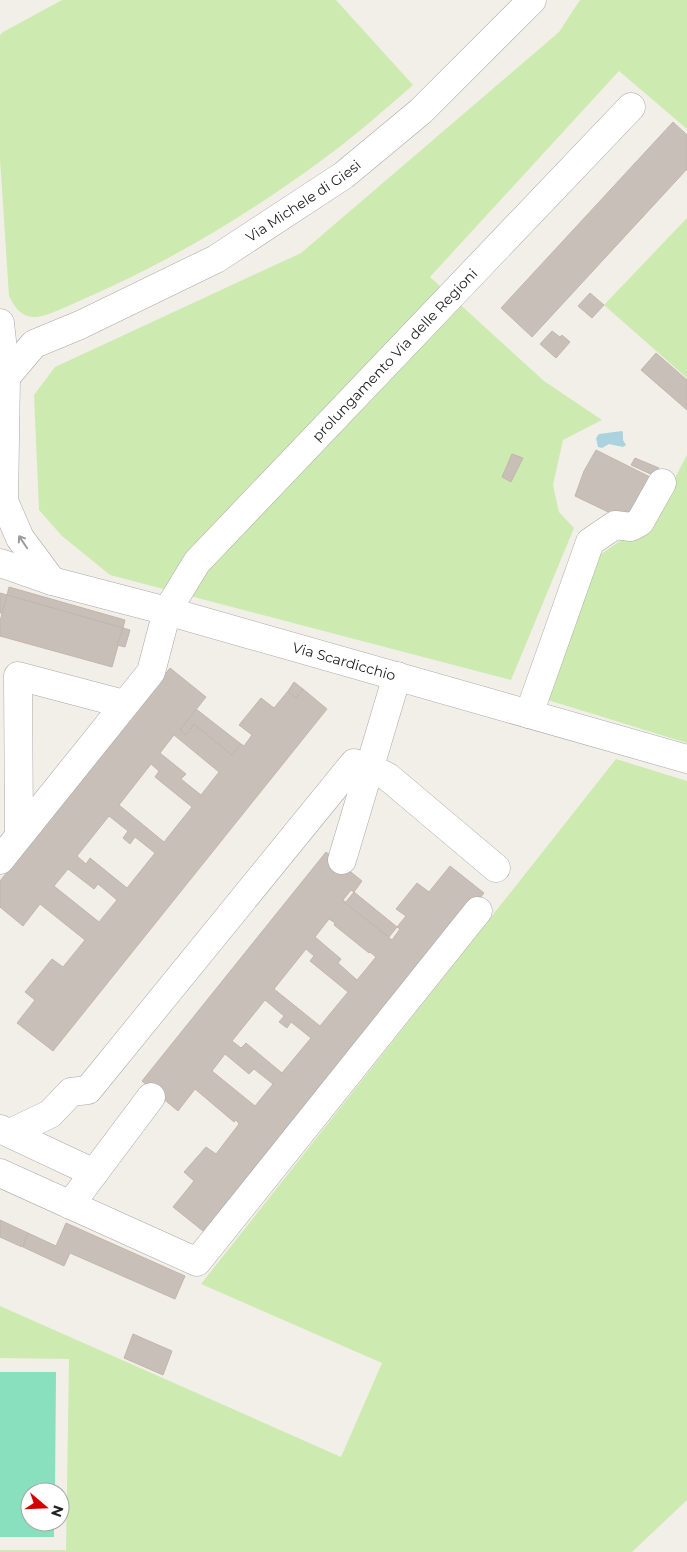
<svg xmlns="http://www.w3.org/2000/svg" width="687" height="1552" font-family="Montserrat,sans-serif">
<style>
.grass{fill:#cdebb0}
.pitch{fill:#88e0be}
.water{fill:#aad3df}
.building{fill:#c7bfb8;stroke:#c4b6ab;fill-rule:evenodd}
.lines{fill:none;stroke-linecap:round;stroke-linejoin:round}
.minor-casing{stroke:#a9a9a9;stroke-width:29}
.minor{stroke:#fff;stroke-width:28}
.oneway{stroke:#9c9c9c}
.labels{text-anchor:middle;stroke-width:5;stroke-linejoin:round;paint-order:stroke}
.street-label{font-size:14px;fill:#222;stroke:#fff}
</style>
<rect width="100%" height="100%" fill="#f2efe9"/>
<g class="grass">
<path d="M62 0H336L413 85C383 111 354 137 322 160 249 214 169 262 86 298 74 303 46 318 33 317 20 316 14 306 9 296L0 159V35L3 32Z"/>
<path d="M580 0H687V129L619 71 430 277 544 381 602 420 563 440 553 485 559 512 574 528 511 680 110 575 62 536 39 510 34 395 55 367 301 253 559 32Z"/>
<path d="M687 218V378L604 305Z"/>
<path d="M687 455V743L538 697 594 559 655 516Z"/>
<path d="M616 759 687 781V1500L632 1552H0V1550H66L69 1359 0 1358V1306L341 1457 382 1363 201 1284Z"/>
</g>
<path class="pitch" d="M0 1372H56L55 1492H30V1522H54V1537H0Z"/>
<path class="water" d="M622 431 623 433V440L626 445 623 447 609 444 602 448 598 447 596 438 599 434Z"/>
<g class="building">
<path d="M673 122 687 135V169L532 337 501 308Z"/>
<path d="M590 293 604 305 592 318 578 306Z"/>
<path d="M552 331 560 337 562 335 570 342 556 358 540 344Z"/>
<path d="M656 353 687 380V410L641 370Z"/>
<path d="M596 450 654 479 629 522 575 496 584 471Z"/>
<path d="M512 454 523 458 511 482 502 477Z"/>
<path d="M635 458 659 468 655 476 631 465Z"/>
<path d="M9 587 125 620 123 628 7 595Z"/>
<path d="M0 593 7 595 2 613H0Z"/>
<path d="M7 595 123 628 112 667 0 636V621Z"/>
<path d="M123 628 130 630 125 647 117 645Z"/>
<path d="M170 668 206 697 180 730 186 735 194 724 232 755 241 744 244 746 252 735 239 725 261 698 274 708 288 691 296 698 303 689 327 709 53 1051 17 1023 35 1000 25 992 52 959 63 967 85 940 40 904 23 926 0 907V881ZM174 735 219 772 201 795 181 779 186 774 160 753ZM151 764 159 771 155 777 192 807 164 842 119 805ZM109 816 128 831 123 838 130 844 135 837 155 853 127 888 90 858 86 864 77 856ZM68 869 94 889 98 884 117 900 99 922 54 886Z"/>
<path d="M294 682 303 689 296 698 288 691Z"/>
<path d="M196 709 241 744 232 755 194 724 186 735 180 730Z"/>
<path d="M326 852 362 881 354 892 351 890 343 900 392 940 400 929 397 927 406 916 396 909 417 883 429 892 450 866 484 893 208 1235 173 1207 194 1181 184 1172 206 1147 216 1154 239 1124 236 1120 234 1122 195 1089 178 1111 142 1081ZM329 919 335 923 334 925 369 953 370 952 376 957 357 980 338 963 341 959 315 937ZM306 949 314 956 310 961 348 992 320 1026 274 989ZM265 1000 284 1016 279 1022 287 1028 291 1022 311 1038 282 1073 246 1043 241 1048 232 1041ZM225 1054 249 1074 254 1069 273 1084 255 1106 212 1071Z"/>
<path d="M354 892 397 927 389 937 345 903Z"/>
<path d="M0 1220 28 1233 22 1247 0 1237Z"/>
<path d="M66 1223 185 1276 175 1299 70 1253 64 1266 23 1247 28 1233 56 1246Z"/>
<path d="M133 1334 172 1351 163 1375 124 1358Z"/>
</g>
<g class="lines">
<g class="minor-casing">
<g id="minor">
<path d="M0 323 6 377 4 501 20 538 52 581"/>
<path id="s1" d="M6 377 34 344 80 325 216 259 344 175 421 111 532 0"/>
<path id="s2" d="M0 563 52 581 167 611 687 759"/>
<path d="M529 714 590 542 615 525 631 527 640 522 662 483"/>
<path d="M19 835 18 676 124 704"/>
<path id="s3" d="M0 860 151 672 167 611 197 562 631 107"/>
<path d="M342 860 397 676"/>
<path d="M0 1129 94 1173"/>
<path d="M10 1133 50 1114 71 1092 88 1090 354 763 370 768 388 777 496 868"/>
<path d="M0 1173 197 1262 478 911"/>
<path d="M70 1205 151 1097"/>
</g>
</g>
<use href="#minor" class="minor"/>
</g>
<defs><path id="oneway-shaft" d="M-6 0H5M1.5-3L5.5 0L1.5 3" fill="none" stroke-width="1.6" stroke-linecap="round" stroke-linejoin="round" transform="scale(1.25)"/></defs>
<use class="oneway" href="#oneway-shaft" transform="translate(23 542) rotate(-124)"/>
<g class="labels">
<g class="street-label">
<text dy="5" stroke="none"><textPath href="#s1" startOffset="349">Via Michele di Giesi</textPath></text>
<text dy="5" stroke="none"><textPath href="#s3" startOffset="648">prolungamento Via delle Regioni</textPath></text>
<text dy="5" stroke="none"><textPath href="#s2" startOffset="358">Via Scardicchio</textPath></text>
</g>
</g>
<g transform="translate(45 1507) rotate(109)"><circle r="24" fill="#ffffff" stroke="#a7a7a7"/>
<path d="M0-4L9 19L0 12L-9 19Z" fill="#d40000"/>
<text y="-8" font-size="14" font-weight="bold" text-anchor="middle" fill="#222222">N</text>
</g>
</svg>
